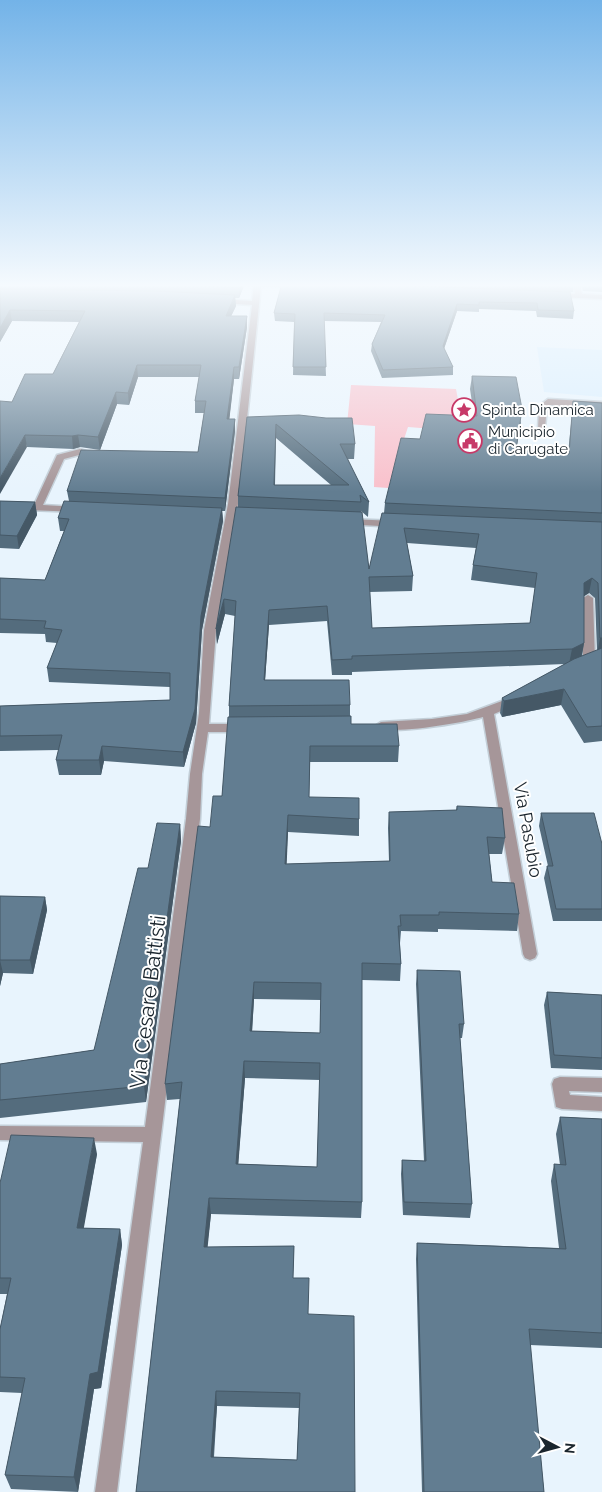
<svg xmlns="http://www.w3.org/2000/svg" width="602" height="1492" font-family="Raleway,sans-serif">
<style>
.built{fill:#d8eefe}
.green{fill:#f9c0cb}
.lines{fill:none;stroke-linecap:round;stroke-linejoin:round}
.street-casing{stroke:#c3cfd8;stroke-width:3}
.street{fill:#a69699;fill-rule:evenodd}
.wall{fill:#546c7d;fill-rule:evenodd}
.shaded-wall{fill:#455866}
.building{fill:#627d91;stroke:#455866;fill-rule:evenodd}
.labels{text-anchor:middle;stroke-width:4;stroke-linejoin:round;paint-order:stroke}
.far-poi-label{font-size:15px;fill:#1a252d;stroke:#fff;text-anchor:start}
.street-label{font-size:18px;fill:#1a252d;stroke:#fff}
.near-street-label{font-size:21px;fill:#1a252d;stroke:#fff}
</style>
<rect width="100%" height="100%" fill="#e8f4fd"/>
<path class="built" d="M537 347 602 350V397L544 392Z"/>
<path class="green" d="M351 385 456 389 459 405 514 408 511 435 408 427 388 488 374 487 375 426 347 424Z"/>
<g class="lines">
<g class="street-casing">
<g id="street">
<path d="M254 283 302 285 298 287 261 286 238 504 216 630 209 724H244L250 728 244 732H208L202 774 200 819 117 1492H95L143 1142 0 1140V1126L145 1127 186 819 190 774 199 713 204 630 228 504 252 305 220 303 216 301 220 299 252 301Z"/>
<path d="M573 283H580L582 294 602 295V299L555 297 551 295 555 293 575 294Z"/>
<path d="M548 399 602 402V408L550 405 547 407 545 428 538 430 539 406Z"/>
<path d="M80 449 101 456 96 459 79 455 64 459 43 505 77 507 82 510 80 512 0 509V503L34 505 57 455Z"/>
<path d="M347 519 397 521 402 524 397 527 344 524 342 522Z"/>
<path d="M588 595 593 598 595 661 589 664 583 661V598Z"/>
<path d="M515 696 521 700 519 703 494 714 537 954 535 958 530 960 525 958 523 954 483 717C466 722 385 737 375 726L381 722 432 719 467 714Z"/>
<path d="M560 1077 602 1078V1092L569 1091 570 1095 602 1097V1111L562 1109 556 1107 552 1084 554 1079Z"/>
</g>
</g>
<use href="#street" class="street"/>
</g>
<g class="wall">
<path d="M0 283H245L239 298H235L236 306 231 316H247V327L239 379H234L229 419H235V431L225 511H222L223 521 202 630 196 723 184 767 104 761 101 775H59L56 760 59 750 0 751V706L170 700V687L49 682 47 668 57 643 46 642 45 634 0 633V578L45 580 64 531H60L58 518 69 501 67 491 198 452 204 413H195V401L199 377H138L129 405 117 404 100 450 80 447 73 449 27 447 12 402 53 374 79 322 12 321 0 342Z"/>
<path d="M282 283H574L573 292 514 290 574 311 573 319 537 317 536 311 479 309V312L457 311 444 349 453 367V375L382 378 371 351 372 344 381 322 324 321 326 376 293 375 294 322 275 321 274 313Z"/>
<path d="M581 283H602V292L583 291Z"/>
<path d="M472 376 521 422 516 450 568 454 572 414 573 401 602 403V741L584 743 561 705 502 717 500 713 502 698 565 664 352 672V675H332L327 621 269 625 265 680 350 705V716L351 724 399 746 398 762H310L309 797 359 819V836L288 832 286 864 389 861 388 828 389 812 456 810 457 806 505 838 502 854H489L492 882 519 914 517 931 438 929V932L401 931 400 943 401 964 400 981 362 980V1202L361 1218 211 1214 207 1247 294 1246 293 1278 308 1314 355 1492H136L180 1099 167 1100 165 1084 210 827 222 796 229 717V706L235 616 225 614 217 644 216 629 238 507V496L247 417 355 444 354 459H348L369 502 368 517 361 511V512L369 569 384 513 385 503 420 439 474 416 470 389ZM276 438 331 485H275ZM407 543 476 548 473 565 471 580 535 588 530 623 372 628 369 592 412 591 413 576ZM589 593 595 598 597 651 582 656 584 643V596ZM254 999 321 1000 320 1033 252 1031ZM245 1078 320 1080 317 1167 238 1164ZM217 1406 299 1408 297 1460 214 1457Z"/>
<path d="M0 501 35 502 37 515 19 549 0 548Z"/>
<path d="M541 813 602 844V921H553L544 878 547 866H548L539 826Z"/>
<path d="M180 824 181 841 146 1102 0 1118V1064L94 1050 148 868Z"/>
<path d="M0 896 45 897 47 910 33 974 3 973 0 986Z"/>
<path d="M417 970 464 1024 462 1038H460L472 1204 470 1218 403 1215 401 1174 402 1160 424 1161 416 984Z"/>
<path d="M547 992 602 995V1070L551 1068 544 1005Z"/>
<path d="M560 1117 602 1119V1348L530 1345 544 1492H422L416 1259 417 1243 559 1248 551 1181 554 1164 560 1165 556 1134Z"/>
<path d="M97 1154 83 1228 120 1229 122 1245 101 1388 94 1389 78 1492 11 1489 5 1475 22 1393 0 1392V1329L7 1294H0V1183Z"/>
</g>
<g class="shaded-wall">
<path d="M240 283H245L239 298V288Z"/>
<path d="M235 295 236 306 226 327V316Z"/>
<path d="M457 304V311L442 354 443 346Z"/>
<path d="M10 310 12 321 0 342V328Z"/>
<path d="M247 316V327L239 379V367Z"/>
<path d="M137 365 138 377 129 405 128 393Z"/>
<path d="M234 367V379L228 431 227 419Z"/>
<path d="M116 392 117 404 100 450 98 437Z"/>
<path d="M235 419V431L225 511V498Z"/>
<path d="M25 435 27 447 0 494V478Z"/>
<path d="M78 435 80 447 73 449 72 436Z"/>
<path d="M35 502 37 515 19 549 17 536Z"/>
<path d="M222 508 223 521 202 630 196 723 184 767 183 752 201 616Z"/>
<path d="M592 578 589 593 581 598 584 583Z"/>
<path d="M224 599 225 614 217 644 216 629Z"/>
<path d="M269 610V625L264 695V680Z"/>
<path d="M600 638H602V653L597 654Z"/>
<path d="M584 643 581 659 569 664 572 649Z"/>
<path d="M564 689 561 705 502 717 504 701Z"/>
<path d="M102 746 104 761 101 775 99 760Z"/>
<path d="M288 815V832L286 881 285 864Z"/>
<path d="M180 824 181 841 146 1102 144 1086Z"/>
<path d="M45 897 47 910 33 974 30 960Z"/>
<path d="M0 960 3 973 0 986Z"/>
<path d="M254 982V999L251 1048 250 1031Z"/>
<path d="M244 1061 245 1078 237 1181 236 1164Z"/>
<path d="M94 1138 97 1154 81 1244 77 1228Z"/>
<path d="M209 1198 211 1214 206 1263 204 1247Z"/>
<path d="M120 1229 122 1245 101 1388 94 1389 78 1492 74 1477 90 1374Z"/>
<path d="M216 1391 217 1406 212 1472 211 1457Z"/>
</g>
<g class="building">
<path d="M159 283H240L239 288Z"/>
<path d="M282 283H340L570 292 574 311 538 310 537 303 479 302V305L457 304 443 346 453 367 383 370 372 344 385 315 324 313 326 367H293L295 314 274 313Z"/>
<path d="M536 283H574V285Z"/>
<path d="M584 283H602V285L584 284Z"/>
<path d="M0 289 155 291 235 295 226 316H247L239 367H234L227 419H235L225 498 67 491 81 450 198 452 206 401H195L201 365H137L128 393 116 392 98 437 78 435 72 436 25 435 0 478V401L12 402 25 374H53L85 311 10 310 0 328Z"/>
<path d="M472 376 516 377 522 409 516 450 569 454 573 401 602 403V513L385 503 401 438 420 439 426 414 477 416Z"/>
<path d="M299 415 326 418H352L355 444H340L369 502 360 495 361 502 238 496 247 417ZM276 424 349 485H274Z"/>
<path d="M0 501 35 502 17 536 0 535Z"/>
<path d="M64 501 222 508 201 616 195 709 183 752 102 746 99 760H56L62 735 0 736V706L170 700V673L47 668 62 630 44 628 46 621 0 619V578L45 580 69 519 58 518Z"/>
<path d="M236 507 362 512 369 569 382 513 602 522V638H600L598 583 592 578 584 583V643L572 649 352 656V659L332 660 327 606 269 610 264 680H349L350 705 229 706 236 601 224 599 216 629ZM404 528 479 534 473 565 537 573 530 623 372 628 369 577 413 576Z"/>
<path d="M602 648V726L587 727 564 689 504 701 502 698 574 659Z"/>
<path d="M351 716V724H397L399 746H310L309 797 359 798V819L288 815 285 864 390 861 389 812 457 810V806L502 808 505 838 487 837 492 882 514 883 519 914 439 912V915H400L401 926H398L401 964 362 963V1202L209 1198 204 1247 294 1246 293 1278H309L308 1314 354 1316 355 1492H136L182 1082 165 1084 198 826 210 827 213 796H222L228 717ZM254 982 321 983 320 1033 250 1031ZM244 1061 320 1063 317 1167 236 1164ZM216 1391 300 1393 297 1460 211 1457Z"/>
<path d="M541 813H594L602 844V909H556L547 866H553Z"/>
<path d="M157 823 180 824 144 1086 0 1100V1064L94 1050 138 868H148Z"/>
<path d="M0 896 45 897 30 960H0Z"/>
<path d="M417 970 460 971 464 1024H459L472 1204 404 1202 402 1160 426 1161Z"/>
<path d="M547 992 602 995V1058L554 1055Z"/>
<path d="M560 1117 602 1119V1333L529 1329 544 1492H424L417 1243 566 1249 554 1164 566 1165Z"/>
<path d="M11 1135 94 1138 77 1228 120 1229 98 1372 90 1374 74 1477 5 1475 25 1378 0 1377V1329L11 1278H0V1183Z"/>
</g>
<linearGradient id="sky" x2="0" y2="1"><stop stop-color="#73b3e8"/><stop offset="0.58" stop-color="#f5fafe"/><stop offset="1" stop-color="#f5fafe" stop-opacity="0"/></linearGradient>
<rect width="602" height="492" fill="url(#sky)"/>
<defs>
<g id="sight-ring" transform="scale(1.25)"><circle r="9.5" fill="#fff" stroke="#c73968" stroke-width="1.5"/><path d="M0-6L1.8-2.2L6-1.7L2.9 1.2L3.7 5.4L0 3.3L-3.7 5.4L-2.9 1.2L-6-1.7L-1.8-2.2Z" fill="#c73968"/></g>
<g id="civic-ring" transform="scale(1.25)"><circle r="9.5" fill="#fff" stroke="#c73968" stroke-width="1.5"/><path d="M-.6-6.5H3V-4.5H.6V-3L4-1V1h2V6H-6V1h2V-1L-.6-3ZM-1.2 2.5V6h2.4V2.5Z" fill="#c73968"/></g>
</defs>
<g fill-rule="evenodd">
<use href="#sight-ring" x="464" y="410"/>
<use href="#civic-ring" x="470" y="441"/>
</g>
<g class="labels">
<g class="far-poi-label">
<text x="482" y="415">Spinta Dinamica</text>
<text x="488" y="437">Municipio<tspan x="488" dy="17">di Carugate</tspan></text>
</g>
<g class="street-label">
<text transform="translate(528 830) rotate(80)" y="6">Via Pasubio</text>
</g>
<g class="near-street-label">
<text transform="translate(148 1002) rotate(-83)" y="7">Via Cesare Battisti</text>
</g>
</g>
<g transform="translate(557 1447) rotate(96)" stroke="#ffffff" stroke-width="4" paint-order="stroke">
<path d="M0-4L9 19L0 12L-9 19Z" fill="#1a252d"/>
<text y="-8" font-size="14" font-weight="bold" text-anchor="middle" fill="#1a252d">N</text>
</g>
</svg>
